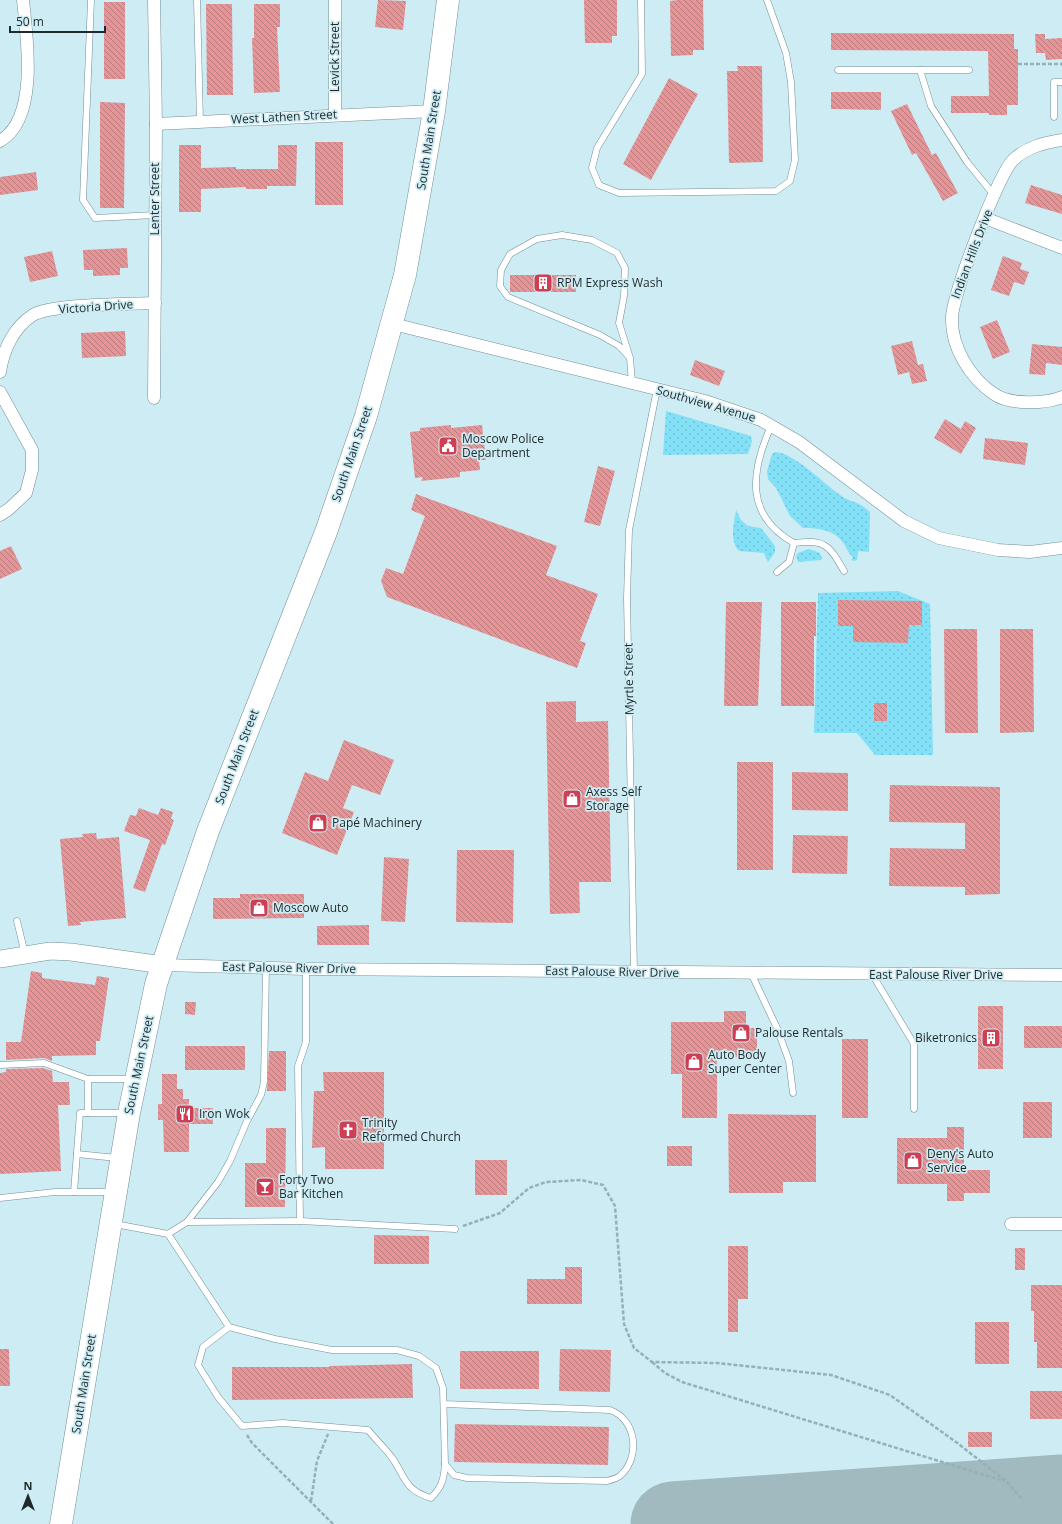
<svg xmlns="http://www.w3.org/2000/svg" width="1062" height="1524" font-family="'Open Sans',sans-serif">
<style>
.grass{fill:url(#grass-dots)}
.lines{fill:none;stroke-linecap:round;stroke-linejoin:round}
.runway{stroke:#a0bac0;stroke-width:85}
.building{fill:url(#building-back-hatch)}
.lane-casing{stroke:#738e96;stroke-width:7}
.street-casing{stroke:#738e96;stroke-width:13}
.secondary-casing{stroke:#738e96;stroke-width:18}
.highway-casing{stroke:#738e96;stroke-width:23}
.path{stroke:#97afb6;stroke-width:2.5;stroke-dasharray:4 2;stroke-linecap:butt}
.lane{stroke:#fff;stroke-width:6}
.street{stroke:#fff;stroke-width:12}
.secondary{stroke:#fff;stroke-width:17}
.highway{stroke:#fff;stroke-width:22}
.labels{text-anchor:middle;stroke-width:3.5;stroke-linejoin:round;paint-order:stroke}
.street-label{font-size:12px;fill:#1e292c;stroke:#ceecf4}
.poi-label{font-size:12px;fill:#1e292c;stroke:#ceecf4;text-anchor:start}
</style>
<defs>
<pattern id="grass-dots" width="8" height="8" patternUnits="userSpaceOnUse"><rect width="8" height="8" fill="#82e0f7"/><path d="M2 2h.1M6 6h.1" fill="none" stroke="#70c0d4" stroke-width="1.8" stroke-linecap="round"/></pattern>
<pattern id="building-back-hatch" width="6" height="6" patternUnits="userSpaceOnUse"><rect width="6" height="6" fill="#e59598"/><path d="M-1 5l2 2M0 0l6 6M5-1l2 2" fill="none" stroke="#b97a7c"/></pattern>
</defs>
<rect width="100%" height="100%" fill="#ceecf4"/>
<g class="grass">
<path d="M666 411 751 436 752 441 748 454 663 455Z"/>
<path d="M775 452C794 452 827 487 843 497 847 500 853 501 857 503 862 505 866 509 870 512L869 552 858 551 857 560 854 561 851 560 853 558C849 554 847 549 844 544 835 530 818 528 803 528L790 516 776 488 768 479 767 471 772 454Z"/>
<path d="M736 510 741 520 748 526 761 528 775 546V552L768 562 764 553 739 551C729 540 734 523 736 510Z"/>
<path d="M809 549 820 553 822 558 821 560 798 562 796 556 798 553Z"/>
<path d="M898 591 930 604 933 755H875L857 733H814L818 593Z"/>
</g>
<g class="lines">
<path class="runway" d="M673 1524 1062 1497"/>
</g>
<g class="building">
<path d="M378 0 406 1 403 30 375 27Z"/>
<path d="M584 0H617V36H612V43H585Z"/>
<path d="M678 0H703L704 50H693V55L671 56 670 1Z"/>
<rect x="104" y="2" width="21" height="77"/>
<path d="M206 4H232L233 95H207Z"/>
<path d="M254 4H280V27H277L280 92 254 93 252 38H254Z"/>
<path d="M831 33 1014 34V49H1018V105H1007V115H989V113H951V96H989L988 51 831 50Z"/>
<path d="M1035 34H1045V39L1062 38V59L1046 60 1045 53H1036Z"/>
<path d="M737 66H762L763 162 729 163 727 71H738Z"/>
<path d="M669 78 698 94 651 180 623 164Z"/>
<path d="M831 92H881V110L831 109Z"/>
<path d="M100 102 125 103 124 208H100Z"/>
<path d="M907 104 932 155 936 153 958 193 943 201 916 153 912 155 891 111Z"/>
<rect x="315" y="142" width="28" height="63"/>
<path d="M179 145H201V168L236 167V169H278V145H297L296 186H267V189H246V187L201 189V212H179Z"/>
<path d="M36 172 38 190 0 195V177Z"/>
<path d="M1031 185 1062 195V214L1025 203Z"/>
<path d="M127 248 128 268H120V275L93 276V270H84L83 250Z"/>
<path d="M52 251 58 276 30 282 24 257Z"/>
<path d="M1003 256 1022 263 1020 269 1029 272 1024 285 1014 282 1009 296 991 290Z"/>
<rect x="510" y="275" width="66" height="17"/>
<path d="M997 320 1010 352 993 359 980 327Z"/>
<path d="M125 331 126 356 82 358 81 333Z"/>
<path d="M912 341 918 365 923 364 927 381 912 384 909 372 898 375 891 346Z"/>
<path d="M1032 344 1062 347V365L1046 363 1045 375 1029 374Z"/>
<path d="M695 360 725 371 719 386 690 375Z"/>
<path d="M945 419 961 429 965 421 976 428 961 454 934 438Z"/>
<path d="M451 425V428L482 425 486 460H479L480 470 460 472V477L421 481 423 477 415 478 410 432 420 431V428Z"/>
<path d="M985 438 1028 443 1025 465 983 459Z"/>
<path d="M598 466 615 471 600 526 584 522Z"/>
<path d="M416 494 557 546 546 575 598 594 580 641 586 643 577 668 387 597 381 581 386 568 403 574 425 516 411 510Z"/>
<path d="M11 546 22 569 0 579V551Z"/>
<path d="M838 600 922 601V625H909L908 643 853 642V626H838Z"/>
<path d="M726 602H762L758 706H724Z"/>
<path d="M781 602H816V636H814V706H781Z"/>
<path d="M944 629H977L978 733H945Z"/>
<path d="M1000 629H1033L1034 732 1000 733Z"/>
<path d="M576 701V722L608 721 611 882H579L580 913 550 914 546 702Z"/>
<rect x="874" y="703" width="13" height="18"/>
<path d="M344 740 394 760 380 795 352 785 343 808 354 812 337 855 282 833 305 772 328 781Z"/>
<rect x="737" y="762" width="36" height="108"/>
<path d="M792 772 848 773V811L792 810Z"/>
<path d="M890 785 1000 787V894L965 895V887L889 886 890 848 965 849V823L889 822Z"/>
<path d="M139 808 158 815 161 808 173 812 171 819 174 820 165 845 162 844 145 892 133 888 150 840 124 831 130 815 136 816Z"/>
<path d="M96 833 97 839 119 837 126 918 80 922 81 925 68 926 60 839 83 837 82 834Z"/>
<path d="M793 835 848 836 847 874 792 873Z"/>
<path d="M457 850H514L513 923 456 922Z"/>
<path d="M384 857 409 859 405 922 381 921Z"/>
<path d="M240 894H304V918L213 919V898H240Z"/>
<path d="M369 925V945H317V926Z"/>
<path d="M31 971 42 973V978L95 985 97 976 109 978 100 1041H96V1055L52 1056V1061L44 1058 6 1060V1042H21Z"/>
<path d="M185 1002H196L195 1015 185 1014Z"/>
<rect x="978" y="1006" width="25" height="63"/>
<path d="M724 1011H746V1028H757V1057H717V1118H682V1074H671V1022H724Z"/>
<rect x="1024" y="1026" width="38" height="22"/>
<rect x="842" y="1039" width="26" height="79"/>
<rect x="185" y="1046" width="60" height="24"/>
<path d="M269 1051H286V1091H267Z"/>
<path d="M43 1068 52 1071 53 1082H69L70 1105H58L61 1171 0 1174V1073L6 1072V1069Z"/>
<path d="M323 1072H384V1169H325V1147L312 1148 314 1091H324Z"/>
<path d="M162 1074H177V1089H183V1099H189V1108H213V1124H189V1152H164L163 1120H158V1104H162Z"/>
<rect x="1023" y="1102" width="29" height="36"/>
<path d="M728 1114 816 1115V1182H783V1193H729Z"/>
<path d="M947 1127H964V1170H990V1193H964V1201H947V1184H897V1138H947Z"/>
<path d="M266 1128H286L285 1207H245V1163H266Z"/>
<rect x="667" y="1146" width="25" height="20"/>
<rect x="475" y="1160" width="32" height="35"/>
<path d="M374 1235 429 1236V1264H374Z"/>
<path d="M728 1246H748V1299H738V1332H728Z"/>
<rect x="1015" y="1248" width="10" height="22"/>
<path d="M565 1267H582V1304H527V1279H565Z"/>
<path d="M1031 1285H1062V1368H1037V1342H1034V1311H1031Z"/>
<rect x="975" y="1322" width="34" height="42"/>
<path d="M0 1349H9L10 1386H0Z"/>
<path d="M560 1349 611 1350 610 1392 559 1391Z"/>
<rect x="460" y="1351" width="79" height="38"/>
<path d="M412 1364 413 1398 232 1400V1367H329V1366Z"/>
<rect x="1030" y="1391" width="32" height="28"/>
<path d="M455 1424 609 1427 608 1465 454 1462Z"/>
<rect x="968" y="1432" width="24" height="15"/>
</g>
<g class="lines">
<g class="lane-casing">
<g id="lane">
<path d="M91 0 83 200 95 218 155 215"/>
<path d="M197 0 200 122"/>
<path d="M641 0 642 74 597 148 592 168 599 185 619 193 776 191 790 181 795 160 791 82 786 53 767 0"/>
<path d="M838 70H969"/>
<path d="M920 70 931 106 967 162 994 195"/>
<path d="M1054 117V82H1062"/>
<path d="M630 358 619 346 600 335 508 297 500 286 501 270 510 254 537 239 562 235 592 240 617 253 625 268 624 296 619 323 630 358 632 383"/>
<path d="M771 426C751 471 744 515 794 543L789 562 777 572"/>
<path d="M794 543C825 539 829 545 844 571"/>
<path d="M17 921 25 954"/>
<path d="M634 972 627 598 629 530 657 389"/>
<path d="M751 973 777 1028 789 1061 793 1093"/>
<path d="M872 974 914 1044V1109"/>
<path d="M0 1065 44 1063 88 1079"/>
<path d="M88 1113V1079H132"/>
<path d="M77 1154 117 1158"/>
<path d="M74 1192 80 1113H125"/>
<path d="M0 1198 55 1192H111"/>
<path d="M300 1221 298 1066 306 1042V969"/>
<path d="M187 1222 218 1182 230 1161 247 1121 261 1095 264 1082 266 968"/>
<path d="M115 1224 168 1234 187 1222 300 1221 455 1229"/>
<path d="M168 1234 229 1327 275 1339 332 1350H397L419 1356 436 1368 443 1388 445 1464 454 1475 467 1478 607 1481C611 1480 618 1478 621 1475 641 1456 636 1419 610 1410L444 1404"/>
<path d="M229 1327 203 1347 198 1365 218 1397 242 1426 283 1423 368 1430C376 1440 386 1449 393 1459 406 1479 405 1490 431 1498 442 1487 444 1479 445 1464"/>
</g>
</g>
<g class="street-casing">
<g id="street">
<path d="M335 0V115"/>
<path d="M156 124 434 111"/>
<path d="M1062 140C1043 143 1027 147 1013 160 998 175 952 296 952 318 951 347 970 378 994 394 1010 405 1045 404 1062 397"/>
<path d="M0 141C39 119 27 38 23 0"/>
<path d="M985 218 1062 248"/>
<path d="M393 324 705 401 761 420 799 442 904 521 939 538 998 550 1030 552 1062 548"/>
<path d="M0 372C3 350 14 327 33 315 50 304 130 304 155 303"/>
<path d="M0 392 32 450V470L26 493 9 509 0 515"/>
<path d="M154 398 156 124 154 0"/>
<path d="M163 965 306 969 1062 975"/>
<path d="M1011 1224H1062"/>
</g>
</g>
<g class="secondary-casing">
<path id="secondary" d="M0 959 50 951 71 952 163 965"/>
</g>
<g class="highway-casing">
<path id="highway" d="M61 1524 129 1113 156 984 208 831 326 532 366 416 405 275 434 111 448 0"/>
</g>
<g class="path">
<path d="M1018 64H1062"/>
<path d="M463 1226 500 1213 529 1188 546 1182 581 1180 603 1185 615 1206 624 1324 634 1348 652 1362 717 1363 831 1375 890 1395 956 1442 1006 1481 1023 1500"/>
<path d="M652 1362 665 1373 682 1382 1004 1481"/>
<path d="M247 1435 252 1443 333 1524"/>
<path d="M311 1501 317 1461 328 1434"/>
</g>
<use href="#lane" class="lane"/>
<use href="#street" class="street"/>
<use href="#secondary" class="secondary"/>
<use href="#highway" class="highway"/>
</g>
<defs>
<g id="building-square" transform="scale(1)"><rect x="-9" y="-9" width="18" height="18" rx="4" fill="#cf3f53" stroke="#ceecf4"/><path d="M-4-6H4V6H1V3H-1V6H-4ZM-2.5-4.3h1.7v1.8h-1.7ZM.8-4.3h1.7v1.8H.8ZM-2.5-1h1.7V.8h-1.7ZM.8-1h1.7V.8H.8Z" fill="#fff"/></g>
<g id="civic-square" transform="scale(1)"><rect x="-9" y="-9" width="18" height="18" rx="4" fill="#cf3f53" stroke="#ceecf4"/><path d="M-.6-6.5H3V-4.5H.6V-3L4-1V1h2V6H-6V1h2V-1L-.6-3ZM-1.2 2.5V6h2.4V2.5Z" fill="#fff"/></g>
<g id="shop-square" transform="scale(1)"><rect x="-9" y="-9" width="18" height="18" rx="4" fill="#cf3f53" stroke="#ceecf4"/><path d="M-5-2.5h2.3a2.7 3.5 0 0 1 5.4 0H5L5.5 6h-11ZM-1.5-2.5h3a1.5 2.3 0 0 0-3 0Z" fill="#fff"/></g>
<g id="restaurant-square" transform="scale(1)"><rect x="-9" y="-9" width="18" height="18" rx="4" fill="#cf3f53" stroke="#ceecf4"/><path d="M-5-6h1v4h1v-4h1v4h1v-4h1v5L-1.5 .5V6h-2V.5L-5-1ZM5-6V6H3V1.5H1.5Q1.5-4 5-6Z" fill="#fff"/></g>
<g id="church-square" transform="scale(1)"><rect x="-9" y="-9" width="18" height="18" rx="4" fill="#cf3f53" stroke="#ceecf4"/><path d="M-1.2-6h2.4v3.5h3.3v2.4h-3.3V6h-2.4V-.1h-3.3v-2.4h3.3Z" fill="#fff"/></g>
<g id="bar-square" transform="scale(1)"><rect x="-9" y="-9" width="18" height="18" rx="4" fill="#cf3f53" stroke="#ceecf4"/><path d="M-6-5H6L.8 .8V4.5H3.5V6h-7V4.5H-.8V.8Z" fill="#fff"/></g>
</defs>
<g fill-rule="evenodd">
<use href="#building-square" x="543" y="283"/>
<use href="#civic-square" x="448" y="446"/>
<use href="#shop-square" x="572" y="799"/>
<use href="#shop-square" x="318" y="823"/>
<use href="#shop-square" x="259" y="908"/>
<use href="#shop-square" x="741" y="1033"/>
<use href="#building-square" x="991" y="1038"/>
<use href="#shop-square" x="694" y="1062"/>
<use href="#restaurant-square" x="185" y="1114"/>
<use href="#church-square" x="348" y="1130"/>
<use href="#shop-square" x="913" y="1161"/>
<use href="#bar-square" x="265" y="1187"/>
</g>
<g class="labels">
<g class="street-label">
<text transform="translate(335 57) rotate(-90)" y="4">Levick Street</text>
<text transform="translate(284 117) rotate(-3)" y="4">West Lathen Street</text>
<text transform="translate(429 140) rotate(-81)" y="4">South Main Street</text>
<text transform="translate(155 199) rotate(-90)" y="4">Lenter Street</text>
<text transform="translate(972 254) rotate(-69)" y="4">Indian Hills Drive</text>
<text transform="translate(96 307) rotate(-4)" y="4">Victoria Drive</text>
<text transform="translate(706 404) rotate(16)" y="4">Southview Avenue</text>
<text transform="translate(352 454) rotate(-71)" y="4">South Main Street</text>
<text transform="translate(629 679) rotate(-91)" y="4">Myrtle Street</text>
<text transform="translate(237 757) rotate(-69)" y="4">South Main Street</text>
<text transform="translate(289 968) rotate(1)" y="4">East Palouse River Drive</text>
<text transform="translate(612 972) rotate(1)" y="4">East Palouse River Drive</text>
<text x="936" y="979">East Palouse River Drive</text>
<text transform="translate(139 1065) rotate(-78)" y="4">South Main Street</text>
<text transform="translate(84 1384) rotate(-81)" y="4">South Main Street</text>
</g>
<g class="poi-label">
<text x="557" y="287">RPM Express Wash</text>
<text x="462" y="443">Moscow Police<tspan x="462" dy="14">Department</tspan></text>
<text x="586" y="796">Axess Self<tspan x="586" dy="14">Storage</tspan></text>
<text x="332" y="827">Papé Machinery</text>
<text x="273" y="912">Moscow Auto</text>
<text x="755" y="1037">Palouse Rentals</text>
<text x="977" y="1042" text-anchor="end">Biketronics</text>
<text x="708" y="1059">Auto Body<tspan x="708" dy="14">Super Center</tspan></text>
<text x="199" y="1118">Iron Wok</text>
<text x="362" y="1127">Trinity<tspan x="362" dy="14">Reformed Church</tspan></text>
<text x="927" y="1158">Deny's Auto<tspan x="927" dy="14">Service</tspan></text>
<text x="279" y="1184">Forty Two<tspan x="279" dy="14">Bar Kitchen</tspan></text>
</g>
</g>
<g transform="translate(28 1496)" stroke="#ceecf4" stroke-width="3" paint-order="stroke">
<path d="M0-3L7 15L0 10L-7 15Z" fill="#1e292c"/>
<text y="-6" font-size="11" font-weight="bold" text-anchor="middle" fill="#1e292c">N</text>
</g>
<path d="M10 26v6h95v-6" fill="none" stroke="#1e292c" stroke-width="2"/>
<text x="16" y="26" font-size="12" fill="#1e292c" stroke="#ceecf4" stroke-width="3" paint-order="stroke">50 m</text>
</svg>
